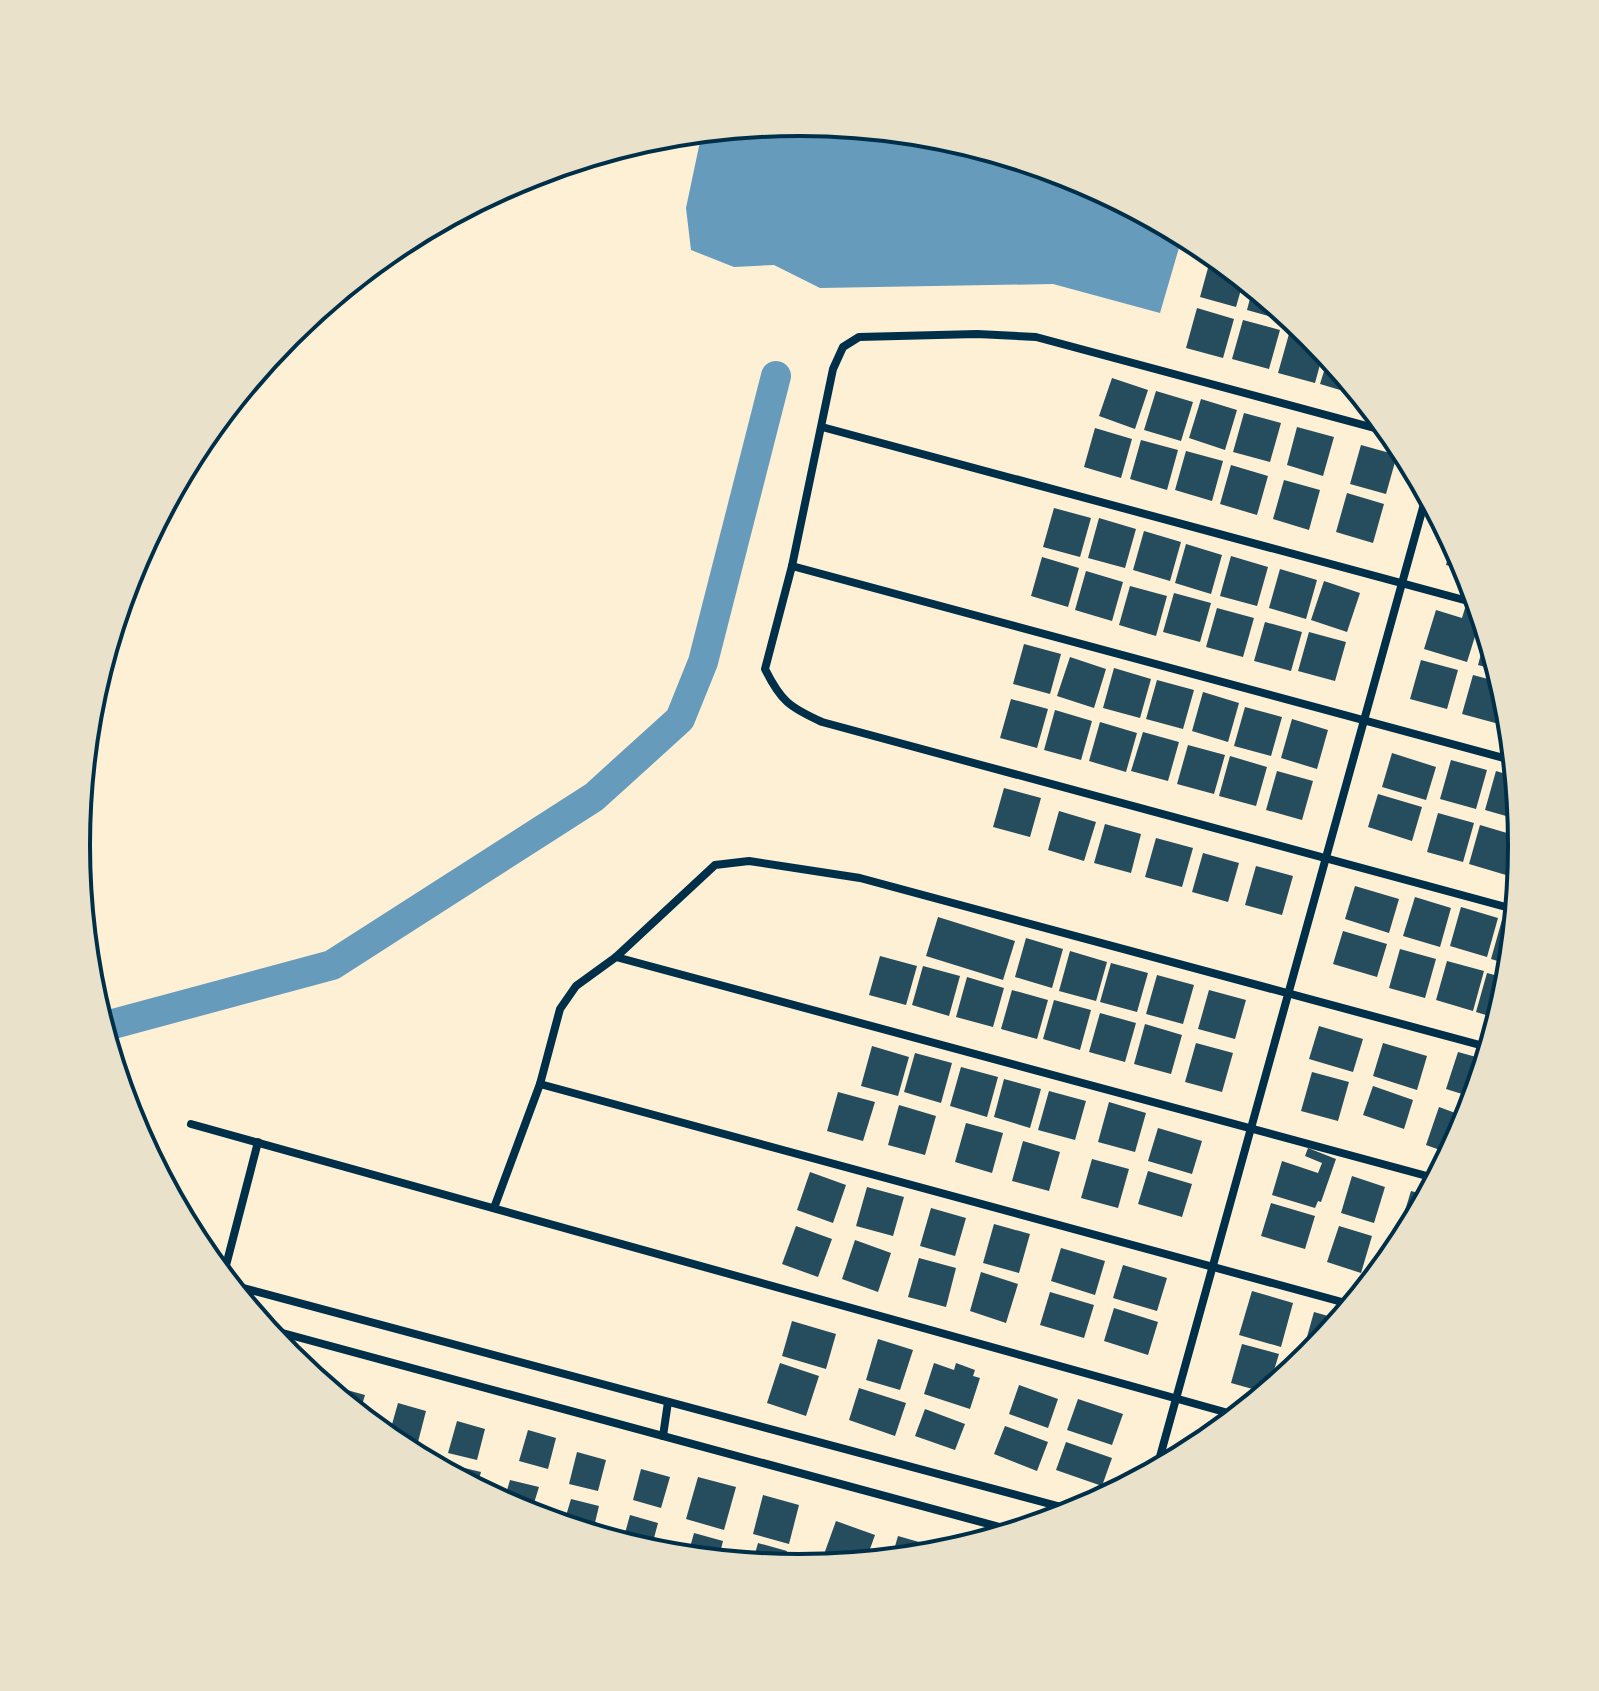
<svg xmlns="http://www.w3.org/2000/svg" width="1599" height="1691" font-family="'Noto Serif',serif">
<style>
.water{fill:#669bbc}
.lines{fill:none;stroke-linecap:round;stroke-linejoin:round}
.canal{stroke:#669bbc;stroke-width:30}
.building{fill:#264d5e}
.minor{stroke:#003049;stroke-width:8}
.rim{fill:none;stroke:#003049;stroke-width:4}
</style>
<rect width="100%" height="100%" fill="#fdf0d5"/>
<path class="water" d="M800 122 941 136 1077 177 1183 234 1160 313 1053 284 820 288 774 265 734 267 691 250 686 208 702 132Z"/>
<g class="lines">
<path class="canal" d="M102 1027 332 965 594 797 680 719 703 662 776 376"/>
</g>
<g class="building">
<path d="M1211 257 1222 260 1244 279 1236 307 1200 297Z"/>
<path d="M1253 287 1285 313 1283 320 1247 310Z"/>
<path d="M1197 308 1234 319 1223 358 1186 348Z"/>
<path d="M1243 320 1280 330 1269 369 1232 359Z"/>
<path d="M1289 334 1317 342 1324 350 1315 383 1278 373Z"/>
<path d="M1329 355 1358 391 1357 395 1320 384Z"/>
<path d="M1112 378 1148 390 1135 429 1099 416Z"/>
<path d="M1156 391 1193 402 1181 441 1144 430Z"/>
<path d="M1201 399 1237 410 1225 450 1189 438Z"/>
<path d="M1244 413 1281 423 1270 462 1233 452Z"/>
<path d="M1297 427 1334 437 1323 476 1287 465Z"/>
<path d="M1095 428 1132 439 1121 478 1084 467Z"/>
<path d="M1141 440 1178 450 1167 490 1130 479Z"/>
<path d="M1361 445 1397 455 1386 494 1350 484Z"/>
<path d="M1186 451 1223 461 1212 501 1175 490Z"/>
<path d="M1231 465 1268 476 1257 515 1220 504Z"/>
<path d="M1284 480 1320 490 1309 530 1273 519Z"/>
<path d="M1347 493 1384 504 1373 543 1336 532Z"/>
<path d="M1054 508 1091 518 1080 557 1043 547Z"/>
<path d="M1099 518 1136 529 1125 568 1088 558Z"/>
<path d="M1144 531 1181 542 1170 581 1133 570Z"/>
<path d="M1453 540 1468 569 1469 571 1446 565Z"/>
<path d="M1186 544 1222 555 1211 594 1175 583Z"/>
<path d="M1231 556 1268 567 1257 606 1220 596Z"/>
<path d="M1042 557 1079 568 1068 607 1031 596Z"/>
<path d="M1280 569 1317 580 1306 619 1269 608Z"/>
<path d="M1086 571 1123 582 1112 621 1075 610Z"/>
<path d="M1324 581 1360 593 1347 632 1311 620Z"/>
<path d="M1130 586 1167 596 1156 636 1119 625Z"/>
<path d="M1174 593 1211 603 1200 642 1163 632Z"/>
<path d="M1217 608 1254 618 1243 657 1206 647Z"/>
<path d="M1465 608 1482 614 1467 662 1424 649 1436 610 1462 618Z"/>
<path d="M1265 622 1302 632 1291 671 1254 661Z"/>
<path d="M1309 632 1346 642 1335 681 1298 671Z"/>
<path d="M1487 632 1498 667 1499 671 1478 665Z"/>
<path d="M1024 644 1061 654 1050 694 1013 684Z"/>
<path d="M1070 657 1106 669 1094 708 1057 696Z"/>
<path d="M1421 660 1458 670 1447 709 1410 699Z"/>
<path d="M1114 668 1151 679 1140 718 1103 708Z"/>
<path d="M1473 675 1503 683 1507 696 1499 724 1462 714Z"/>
<path d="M1157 680 1194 690 1183 729 1146 719Z"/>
<path d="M1203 692 1239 703 1228 742 1192 731Z"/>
<path d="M1011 699 1048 709 1037 748 1000 738Z"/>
<path d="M1245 707 1282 717 1271 756 1234 746Z"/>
<path d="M1055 710 1092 721 1081 760 1044 750Z"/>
<path d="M1292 719 1328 730 1317 769 1281 758Z"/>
<path d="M1100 722 1137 733 1126 772 1089 761Z"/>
<path d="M1143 732 1179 742 1168 781 1131 771Z"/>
<path d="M1188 745 1225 755 1214 794 1177 784Z"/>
<path d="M1392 753 1436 767 1426 800 1382 787Z"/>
<path d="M1230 756 1267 767 1256 806 1219 796Z"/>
<path d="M1451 760 1487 770 1476 809 1440 799Z"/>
<path d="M1277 771 1313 781 1302 820 1266 810Z"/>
<path d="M1496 771 1516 777 1520 820 1485 810Z"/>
<path d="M1004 788 1041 798 1030 837 993 827Z"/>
<path d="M1378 794 1422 807 1412 841 1368 827Z"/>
<path d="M1059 811 1096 822 1084 861 1048 850Z"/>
<path d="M1438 813 1474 823 1463 862 1427 852Z"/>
<path d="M1105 824 1141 834 1131 873 1094 863Z"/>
<path d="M1480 825 1517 836 1506 875 1469 864Z"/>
<path d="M1156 838 1193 848 1182 887 1145 877Z"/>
<path d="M1522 838 1523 846 1520 876 1512 874Z"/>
<path d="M1203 853 1239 863 1228 902 1192 892Z"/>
<path d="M1256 866 1293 876 1282 915 1245 905Z"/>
<path d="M1355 886 1399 899 1389 933 1345 919Z"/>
<path d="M1415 897 1451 908 1440 947 1403 936Z"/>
<path d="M1461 907 1498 918 1487 957 1450 946Z"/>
<path d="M938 917 1015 941 1003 980 926 956Z"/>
<path d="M1502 920 1515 924 1511 965 1491 959Z"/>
<path d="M1343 931 1387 944 1377 977 1333 964Z"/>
<path d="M1026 938 1063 949 1052 988 1015 977Z"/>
<path d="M1400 949 1436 959 1425 998 1389 988Z"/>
<path d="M1070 951 1107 962 1096 1001 1059 991Z"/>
<path d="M880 956 917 966 906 1005 869 995Z"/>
<path d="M1447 961 1484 971 1473 1011 1436 1000Z"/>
<path d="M1111 963 1148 973 1137 1012 1100 1002Z"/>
<path d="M923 966 960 976 949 1016 912 1005Z"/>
<path d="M1487 973 1510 979 1499 1019 1476 1012Z"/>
<path d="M1157 975 1194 985 1183 1024 1146 1014Z"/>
<path d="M967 977 1004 988 993 1027 956 1017Z"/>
<path d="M1012 990 1048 1000 1037 1039 1001 1029Z"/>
<path d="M1209 990 1246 1000 1235 1039 1198 1029Z"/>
<path d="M1054 1000 1091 1010 1080 1050 1043 1039Z"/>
<path d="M1100 1013 1136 1023 1125 1062 1089 1052Z"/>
<path d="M1145 1024 1182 1035 1171 1074 1134 1064Z"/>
<path d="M1319 1026 1363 1039 1353 1072 1309 1059Z"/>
<path d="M1196 1043 1233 1053 1222 1092 1185 1082Z"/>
<path d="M1383 1043 1427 1056 1417 1090 1373 1076Z"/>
<path d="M872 1046 909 1057 898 1096 861 1086Z"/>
<path d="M1458 1052 1487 1060 1475 1098 1446 1089Z"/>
<path d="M915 1053 952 1063 941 1103 904 1092Z"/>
<path d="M961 1067 998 1077 987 1117 950 1106Z"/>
<path d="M1312 1072 1349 1082 1338 1121 1301 1111Z"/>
<path d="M1004 1079 1041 1089 1030 1128 994 1117Z"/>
<path d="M1373 1086 1413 1100 1404 1129 1363 1115Z"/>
<path d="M1049 1091 1086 1101 1075 1140 1038 1130Z"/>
<path d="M838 1092 875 1102 863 1141 827 1131Z"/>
<path d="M1109 1102 1146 1113 1135 1152 1098 1142Z"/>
<path d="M899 1105 936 1116 925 1155 888 1145Z"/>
<path d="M1439 1107 1469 1118 1451 1154 1426 1145Z"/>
<path d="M966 1123 1003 1133 992 1173 955 1162Z"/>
<path d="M1158 1128 1202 1141 1192 1174 1148 1161Z"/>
<path d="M1023 1141 1060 1152 1049 1191 1012 1181Z"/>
<path d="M1308 1148 1336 1159 1321 1202 1318 1201 1315 1208 1272 1195 1282 1161 1318 1173 1322 1163 1305 1156Z"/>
<path d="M1092 1159 1129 1169 1118 1208 1081 1198Z"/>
<path d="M1148 1171 1192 1184 1182 1217 1138 1204Z"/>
<path d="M810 1172 846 1185 833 1223 797 1210Z"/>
<path d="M1352 1176 1385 1187 1374 1223 1341 1213Z"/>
<path d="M867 1187 904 1197 893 1236 856 1226Z"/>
<path d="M1411 1191 1429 1196 1409 1232 1399 1230Z"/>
<path d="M1271 1203 1315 1216 1305 1249 1261 1236Z"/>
<path d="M931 1208 966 1218 955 1256 920 1246Z"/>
<path d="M994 1224 1030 1234 1019 1273 983 1263Z"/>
<path d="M796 1226 832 1239 818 1277 782 1264Z"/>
<path d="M1339 1226 1372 1236 1361 1273 1327 1262Z"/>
<path d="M855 1240 891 1253 878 1292 842 1279Z"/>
<path d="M1061 1248 1105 1261 1095 1295 1051 1281Z"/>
<path d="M919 1258 956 1268 946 1307 908 1297Z"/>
<path d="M1123 1265 1167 1278 1157 1311 1113 1298Z"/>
<path d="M981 1272 1018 1284 1006 1323 970 1311Z"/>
<path d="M1252 1291 1293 1303 1281 1347 1239 1335Z"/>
<path d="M1050 1292 1094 1305 1084 1338 1040 1325Z"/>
<path d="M1114 1308 1158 1322 1148 1355 1104 1341Z"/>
<path d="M1314 1312 1342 1320 1314 1354 1303 1351Z"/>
<path d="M792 1321 836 1334 826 1369 782 1356Z"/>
<path d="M878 1339 913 1350 900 1390 866 1380Z"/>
<path d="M1242 1344 1279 1354 1267 1393 1231 1383Z"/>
<path d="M780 1363 819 1376 806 1416 767 1403Z"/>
<path d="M934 1363 954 1370 956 1363 975 1370 973 1376 980 1378 970 1409 924 1394Z"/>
<path d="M1019 1385 1058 1399 1048 1428 1009 1414Z"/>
<path d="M336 1387 365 1395 359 1415 334 1395Z"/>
<path d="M859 1388 906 1403 895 1436 849 1420Z"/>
<path d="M1078 1399 1123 1414 1112 1445 1067 1430Z"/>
<path d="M398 1403 426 1411 418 1442 389 1435Z"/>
<path d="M925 1409 965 1424 955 1450 915 1436Z"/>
<path d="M457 1421 485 1429 477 1460 448 1453Z"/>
<path d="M1005 1426 1048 1442 1037 1471 994 1454Z"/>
<path d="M528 1430 556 1438 548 1469 519 1461Z"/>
<path d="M1066 1442 1112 1458 1102 1486 1056 1470Z"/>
<path d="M577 1452 606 1460 598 1491 569 1484Z"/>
<path d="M452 1465 481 1472 476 1489 449 1475Z"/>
<path d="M641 1469 670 1477 661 1508 633 1500Z"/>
<path d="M698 1477 736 1487 724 1530 686 1519Z"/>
<path d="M510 1480 539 1487 530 1516 503 1504Z"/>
<path d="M763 1495 799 1505 789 1544 753 1534Z"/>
<path d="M571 1499 599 1506 592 1535 563 1526Z"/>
<path d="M630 1515 658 1523 650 1553 622 1544Z"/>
<path d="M836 1521 875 1535 865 1563 844 1565 823 1557Z"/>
<path d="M694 1533 723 1541 718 1561 687 1558Z"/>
<path d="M898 1536 940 1548 938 1555 891 1560Z"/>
<path d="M758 1543 787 1551 783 1567 752 1564Z"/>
</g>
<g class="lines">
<g class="minor">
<path d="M822 427 1479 604"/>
<path d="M1393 433 1036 337 977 334 859 337 843 347 833 369 792 566 765 669C781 701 789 707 822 722L1517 910"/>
<path d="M792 566 1515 761"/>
<path d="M616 957 1438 1179"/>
<path d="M540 1084 1353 1305"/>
<path d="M191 1124 1239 1416"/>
<path d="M494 1208 540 1084 560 1009 576 986 616 957 715 865 749 861 860 878 1491 1048"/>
<path d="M223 1277 258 1142"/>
<path d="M228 1284 1080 1512"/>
<path d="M264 1328 1018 1532"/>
<path d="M663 1436 668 1402"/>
<path d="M1156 1471 1427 493"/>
</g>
</g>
<path d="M0 0H1599V1691H0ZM90 845a709 709 0 1 1 1418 0a709 709 0 1 1-1418 0Z" fill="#e9e1ca" fill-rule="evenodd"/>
<path class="rim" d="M90 845a709 709 0 1 1 1418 0a709 709 0 1 1-1418 0Z"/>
</svg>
